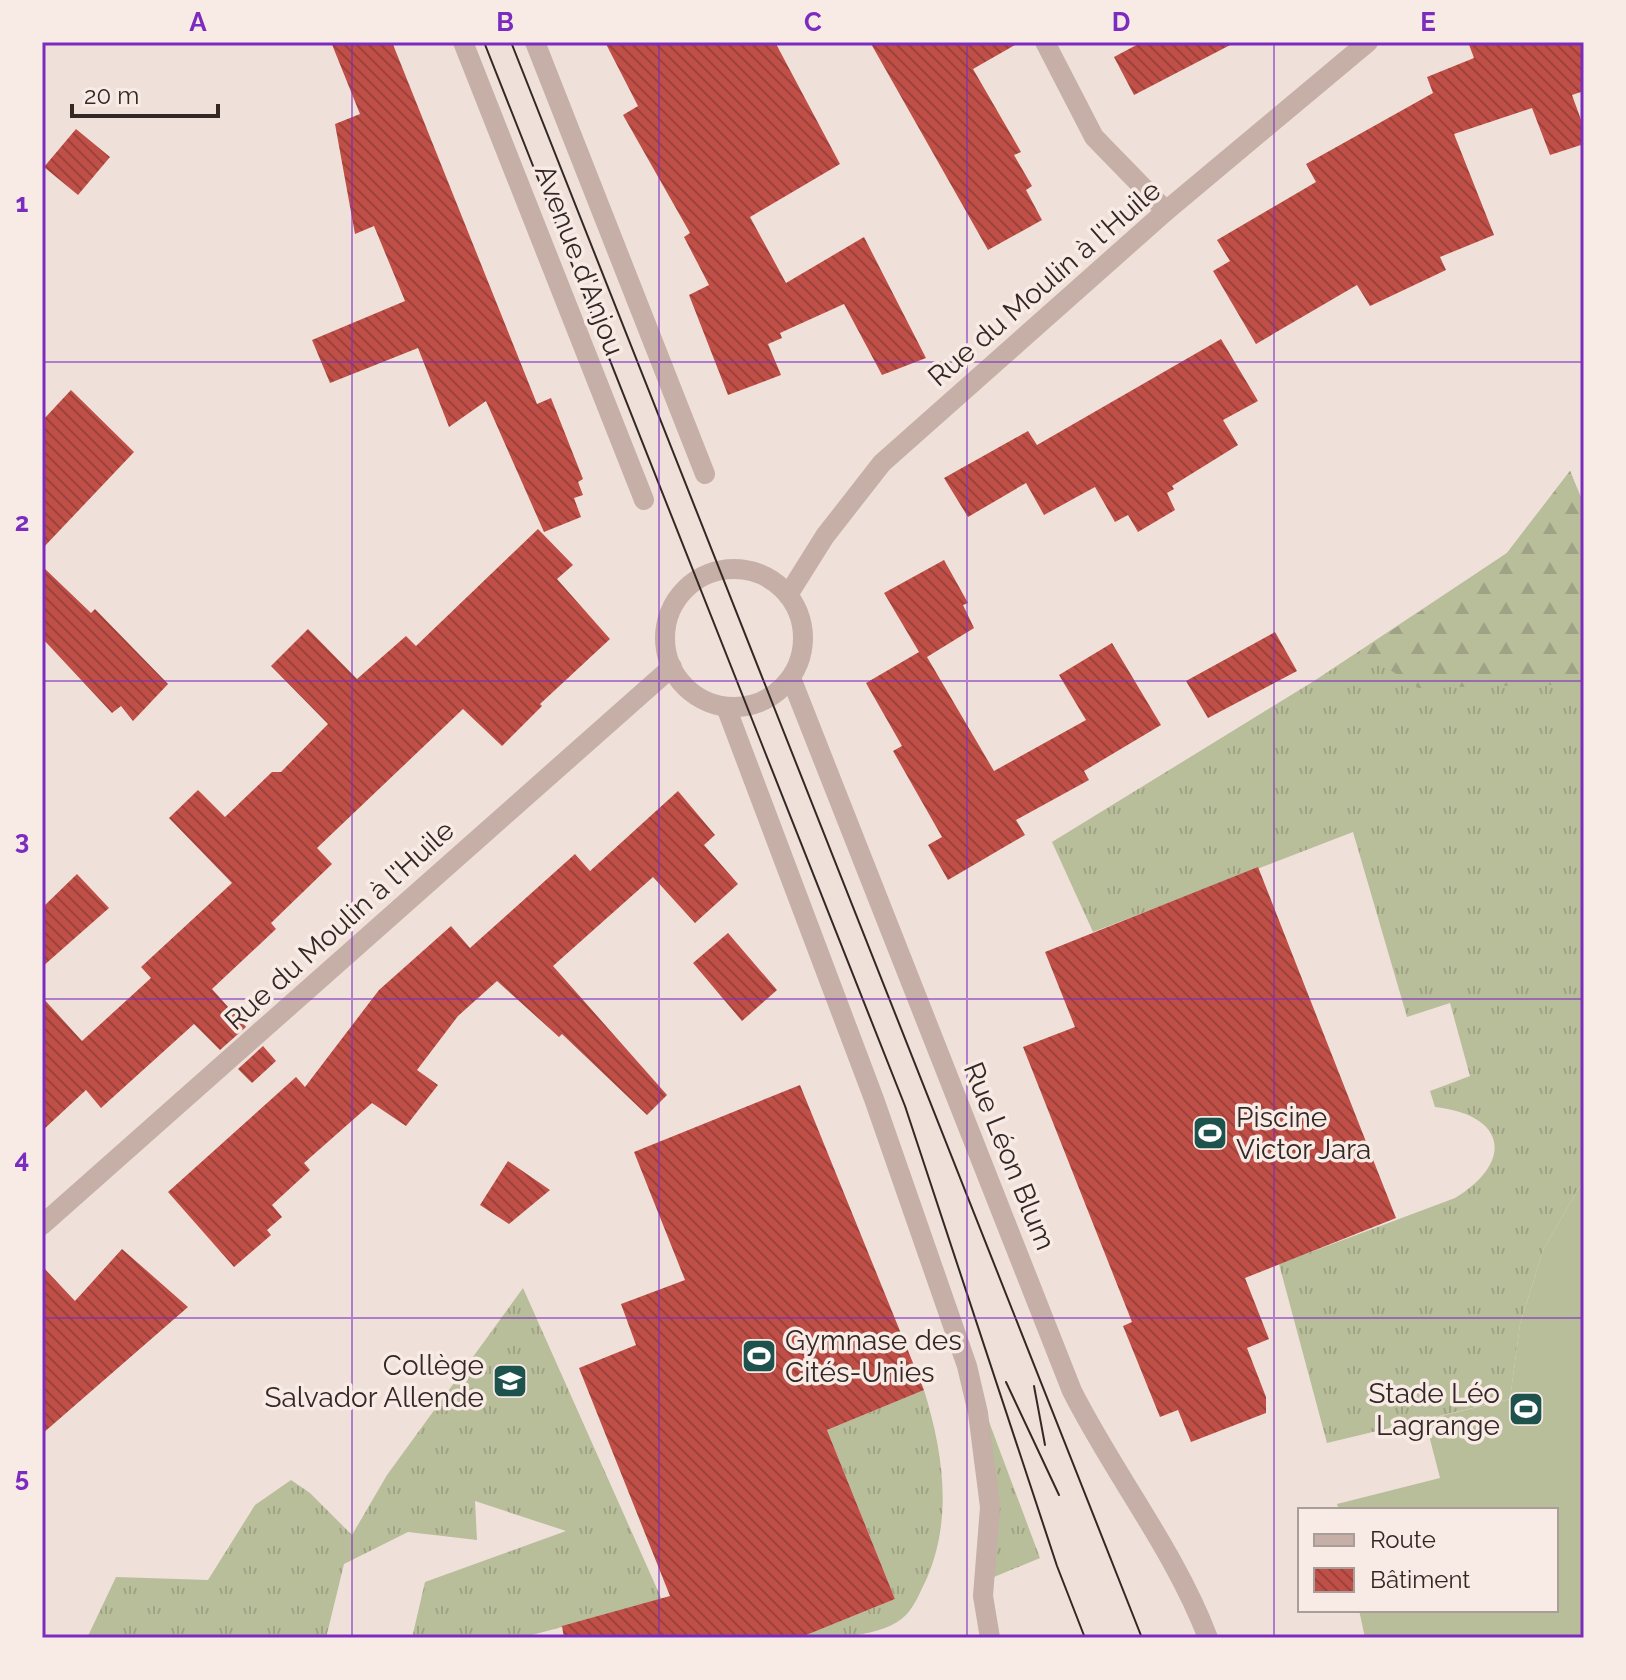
<svg xmlns="http://www.w3.org/2000/svg" width="1626" height="1680" font-family="Raleway,sans-serif">
<style>
.grass{fill:url(#grass-tufts)}
.forest{fill:url(#forest-firs)}
.garden{fill:#b8bd9a}
.building{fill:url(#building-back-hatch)}
.lines{fill:none;stroke-linecap:round;stroke-linejoin:round}
.street{stroke:#c6afa6;stroke-width:20}
.tram{stroke:#332826;stroke-width:2}
.grid{fill:none;stroke:#7b2cbf;stroke-width:2;stroke-opacity:0.55}
.labels{text-anchor:middle;stroke-width:7;stroke-linejoin:round;paint-order:stroke}
.street-label{font-size:28px;fill:#332826;stroke:#f8ebe5}
.poi-label{font-size:28px;fill:#332826;stroke:#f8ebe5;text-anchor:start}
.neatline{fill:none;stroke:#7b2cbf;stroke-width:3}
.grid-label{font-size:26px;text-anchor:middle;font-weight:bold;fill:#7b2cbf}
</style>
<defs>
<pattern id="grass-tufts" width="24" height="20" patternUnits="userSpaceOnUse" patternTransform="scale(2)"><rect width="24" height="20" fill="#b8bd9a"/><path d="M3 7l-1-3M5 7V3M7 7l1-3M15 17l-1-3M17 17v-4M19 17l1-3" fill="none" stroke="#9fa285"/></pattern>
<pattern id="forest-firs" width="22" height="20" patternUnits="userSpaceOnUse" patternTransform="scale(2)"><rect width="22" height="20" fill="#b8bd9a"/><path d="M5 1l3.5 6h-7zM16 11l3.5 6h-7z" fill="#9fa285"/></pattern>
<pattern id="building-back-hatch" width="6" height="6" patternUnits="userSpaceOnUse" patternTransform="scale(2)"><rect width="6" height="6" fill="#bf4f47"/><path d="M-1 5l2 2M0 0l6 6M5-1l2 2" fill="none" stroke="#9c423b"/></pattern>
</defs>
<rect width="100%" height="100%" fill="#efe1d9"/>
<g class="grass">
<path d="M1570 471 1584 505V1179L1544 1248 1520 1324 1510 1399 1327 1443 1279 1264 1455 1198C1514 1162 1507 1115 1435 1107L1430 1091 1470 1076 1450 1003 1407 1017 1353 832 1093 932 1052 842 1314 681 1507 553Z"/>
<path d="M523 1288 662 1600 521 1638H412L425 1582 566 1531 475 1501 477 1540 408 1532 344 1564 326 1638H87L116 1577 208 1580 255 1505 291 1480 310 1493 352 1535 387 1475Z"/>
<path d="M924 1390C943 1452 953 1517 927 1578 921 1590 915 1606 906 1615 884 1638 828 1638 799 1638L895 1599 827 1430Z"/>
<path d="M985 1411 1040 1558 994 1577Z"/>
</g>
<path class="forest" d="M1570 471 1584 505 1582 684 1418 688 1361 651 1507 553Z"/>
<path class="garden" d="M1584 1179V1638H1365L1359 1610H1556V1510H1339L1337 1504 1440 1478 1425 1420 1510 1399 1520 1324 1544 1248Z"/>
<g class="building">
<path d="M331 42H392L537 404 551 398 583 479 578 482 583 495 574 498 581 517 544 532 486 401 449 427 418 348 330 383 312 340 405 301 374 226 355 234 335 124 360 114Z"/>
<path d="M605 42H775L840 164 750 217 786 283 864 237 926 358 882 375 844 304 780 333 782 338 768 344 781 375 728 395 689 295 709 285 684 237 690 233 623 115 638 106Z"/>
<path d="M870 42H1020L973 69 1021 152 1014 155 1032 186 1026 190 1042 220 988 250Z"/>
<path d="M1142 42H1236L1134 95 1114 57Z"/>
<path d="M1468 42H1584V91L1572 95 1584 128V144L1550 155 1532 108 1454 134 1494 235 1440 257 1446 270 1370 306 1357 285 1256 344 1213 271 1230 261 1217 240 1316 182 1306 164 1433 93 1427 77 1474 58Z"/>
<path d="M76 129 110 157 78 195 44 167Z"/>
<path d="M1221 339 1258 401 1223 420 1238 445 1172 486 1174 489 1167 493 1175 510 1138 532 1128 515 1115 522 1095 487 1044 515 1026 483 968 517 944 478 1028 431 1037 445Z"/>
<path d="M71 390 134 452 42 549V421Z"/>
<path d="M538 529 573 565 557 579 610 639 540 704 542 706 502 746 463 709 317 848 332 864 271 923 276 929 212 989 246 1027 220 1050 194 1024 101 1108 86 1090 42 1131V997L82 1041 151 978 141 967 232 883 169 818 198 790 225 817 272 772H281L328 724 271 666 308 629 357 679 406 636 416 646Z"/>
<path d="M944 560 968 603 963 605 974 628 927 657 994 771 1086 720 1059 675 1112 643 1161 725 1084 771 1089 780 1016 820 1025 835 948 880 928 845 942 837 893 751 902 746 866 683 919 652 884 593Z"/>
<path d="M42 566 91 613 95 609 168 684 133 721 121 706 112 713 42 638Z"/>
<path d="M1275 632 1297 671 1208 718 1186 681Z"/>
<path d="M678 791 715 835 704 845 738 884 695 923 653 877 553 966 667 1095 647 1115 562 1034 559 1037 497 981 458 1016 417 1070 438 1085 406 1126 372 1103 304 1163 310 1170 272 1205 282 1217 267 1230 271 1235 234 1267 168 1192 296 1077 305 1087 379 990 451 926 470 948 575 854 590 871Z"/>
<path d="M1258 867 1396 1218 1245 1278 1269 1339 1247 1348 1266 1397V1413L1191 1442 1178 1410 1160 1417 1123 1326 1132 1322 1023 1047 1075 1027 1045 952Z"/>
<path d="M77 874 109 908 42 967V908Z"/>
<path d="M728 933 777 990 742 1021 693 963Z"/>
<path d="M263 1046 276 1061 252 1083 238 1069Z"/>
<path d="M800 1085 924 1390 827 1430 895 1599 799 1638H564L562 1626 670 1596 579 1368 636 1345 621 1304 685 1280 634 1152Z"/>
<path d="M508 1161 550 1190 509 1224 480 1205Z"/>
<path d="M122 1249 188 1307 42 1434V1266L75 1301Z"/>
</g>
<g class="lines">
<g class="street">
<path d="M463 42 644 500"/>
<path d="M535 42 705 474"/>
<path d="M1045 42 1094 137 1166 211"/>
<circle cx="734" cy="638" r="69"/>
<path d="M788 595 825 536 882 463 1166 211 1368 42"/>
<path d="M791 678 1072 1391C1115 1476 1174 1549 1208 1638"/>
<path d="M726 707 874 1099 967 1366 978 1413 990 1507 983 1596 990 1638"/>
<path d="M42 1225 672 667"/>
</g>
<g class="tram">
<path d="M484 42 905 1106 1057 1566 1085 1638"/>
<path d="M511 42 1142 1638"/>
<path d="M1006 1382 1059 1495"/>
<path d="M1034 1386 1045 1445"/>
</g>
</g>
<path class="grid" d="M352 42V1638M659 42V1638M967 42V1638M1274 42V1638M42 362H1584M42 681H1584M42 999H1584M42 1318H1584"/>
<defs>
<g id="stadium-square" transform="scale(1.8)"><rect x="-9" y="-9" width="18" height="18" rx="4" fill="#1e524c" stroke="#f8ebe5"/><path d="M0-5a6.5 5 0 1 0 0 10a6.5 5 0 1 0 0-10ZM-3.5-1.8h7v3.6h-7Z" fill="#fff"/></g>
<g id="school-square" transform="scale(1.8)"><rect x="-9" y="-9" width="18" height="18" rx="4" fill="#1e524c" stroke="#f8ebe5"/><path d="M0-5L7-2L0 1L-7-2ZM-4 1L0 2.5L4 1V4Q0 6-4 4Z" fill="#fff"/></g>
</defs>
<g fill-rule="evenodd">
<use href="#stadium-square" x="1210" y="1133"/>
<use href="#stadium-square" x="759" y="1356"/>
<use href="#school-square" x="510" y="1381"/>
<use href="#stadium-square" x="1526" y="1409"/>
</g>
<g class="labels">
<g class="street-label">
<text transform="translate(580 260) rotate(69)" y="10">Avenue d'Anjou</text>
<text transform="translate(1044 283) rotate(-41)" y="10">Rue du Moulin à l'Huile</text>
<text transform="translate(339 925) rotate(-42)" y="10">Rue du Moulin à l'Huile</text>
<text transform="translate(1010 1156) rotate(68)" y="10">Rue Léon Blum</text>
</g>
<g class="poi-label">
<text x="1236" y="1127">Piscine<tspan x="1236" dy="32">Victor Jara</tspan></text>
<text x="785" y="1350">Gymnase des<tspan x="785" dy="32">Cités-Unies</tspan></text>
<text x="484" y="1375" text-anchor="end">Collège<tspan x="484" dy="32">Salvador Allende</tspan></text>
<text x="1500" y="1403" text-anchor="end">Stade Léo<tspan x="1500" dy="32">Lagrange</tspan></text>
</g>
</g>
<rect width="1626" height="1680" fill="none" stroke="#f8ebe5" stroke-width="88"/>
<rect x="1298" y="1508" width="260" height="104" fill="#f8ebe5" stroke="#a99d99" stroke-width="2"/>
<rect x="1314" y="1534" width="40" height="12" fill="#c6afa6" stroke="#a99d99" stroke-width="2"/>
<text x="1370" y="1548" font-size="24" fill="#332826">Route</text>
<rect x="1314" y="1568" width="40" height="24" fill="url(#building-back-hatch)" stroke="#a99d99" stroke-width="2"/>
<text x="1370" y="1588" font-size="24" fill="#332826">Bâtiment</text>
<path d="M72 104v12h146v-12" fill="none" stroke="#332826" stroke-width="4"/>
<text x="84" y="104" font-size="24" fill="#332826" stroke="#f8ebe5" stroke-width="6" paint-order="stroke">20 m</text>
<rect x="44" y="44" width="1538" height="1592" class="neatline"/>
<g class="grid-label">
<text x="198" y="31">A</text>
<text x="505" y="31">B</text>
<text x="813" y="31">C</text>
<text x="1121" y="31">D</text>
<text x="1428" y="31">E</text>
<text x="22" y="212">1</text>
<text x="22" y="531">2</text>
<text x="22" y="849">3</text>
<text x="22" y="1168">4</text>
<text x="22" y="1486">5</text>
</g>
</svg>
